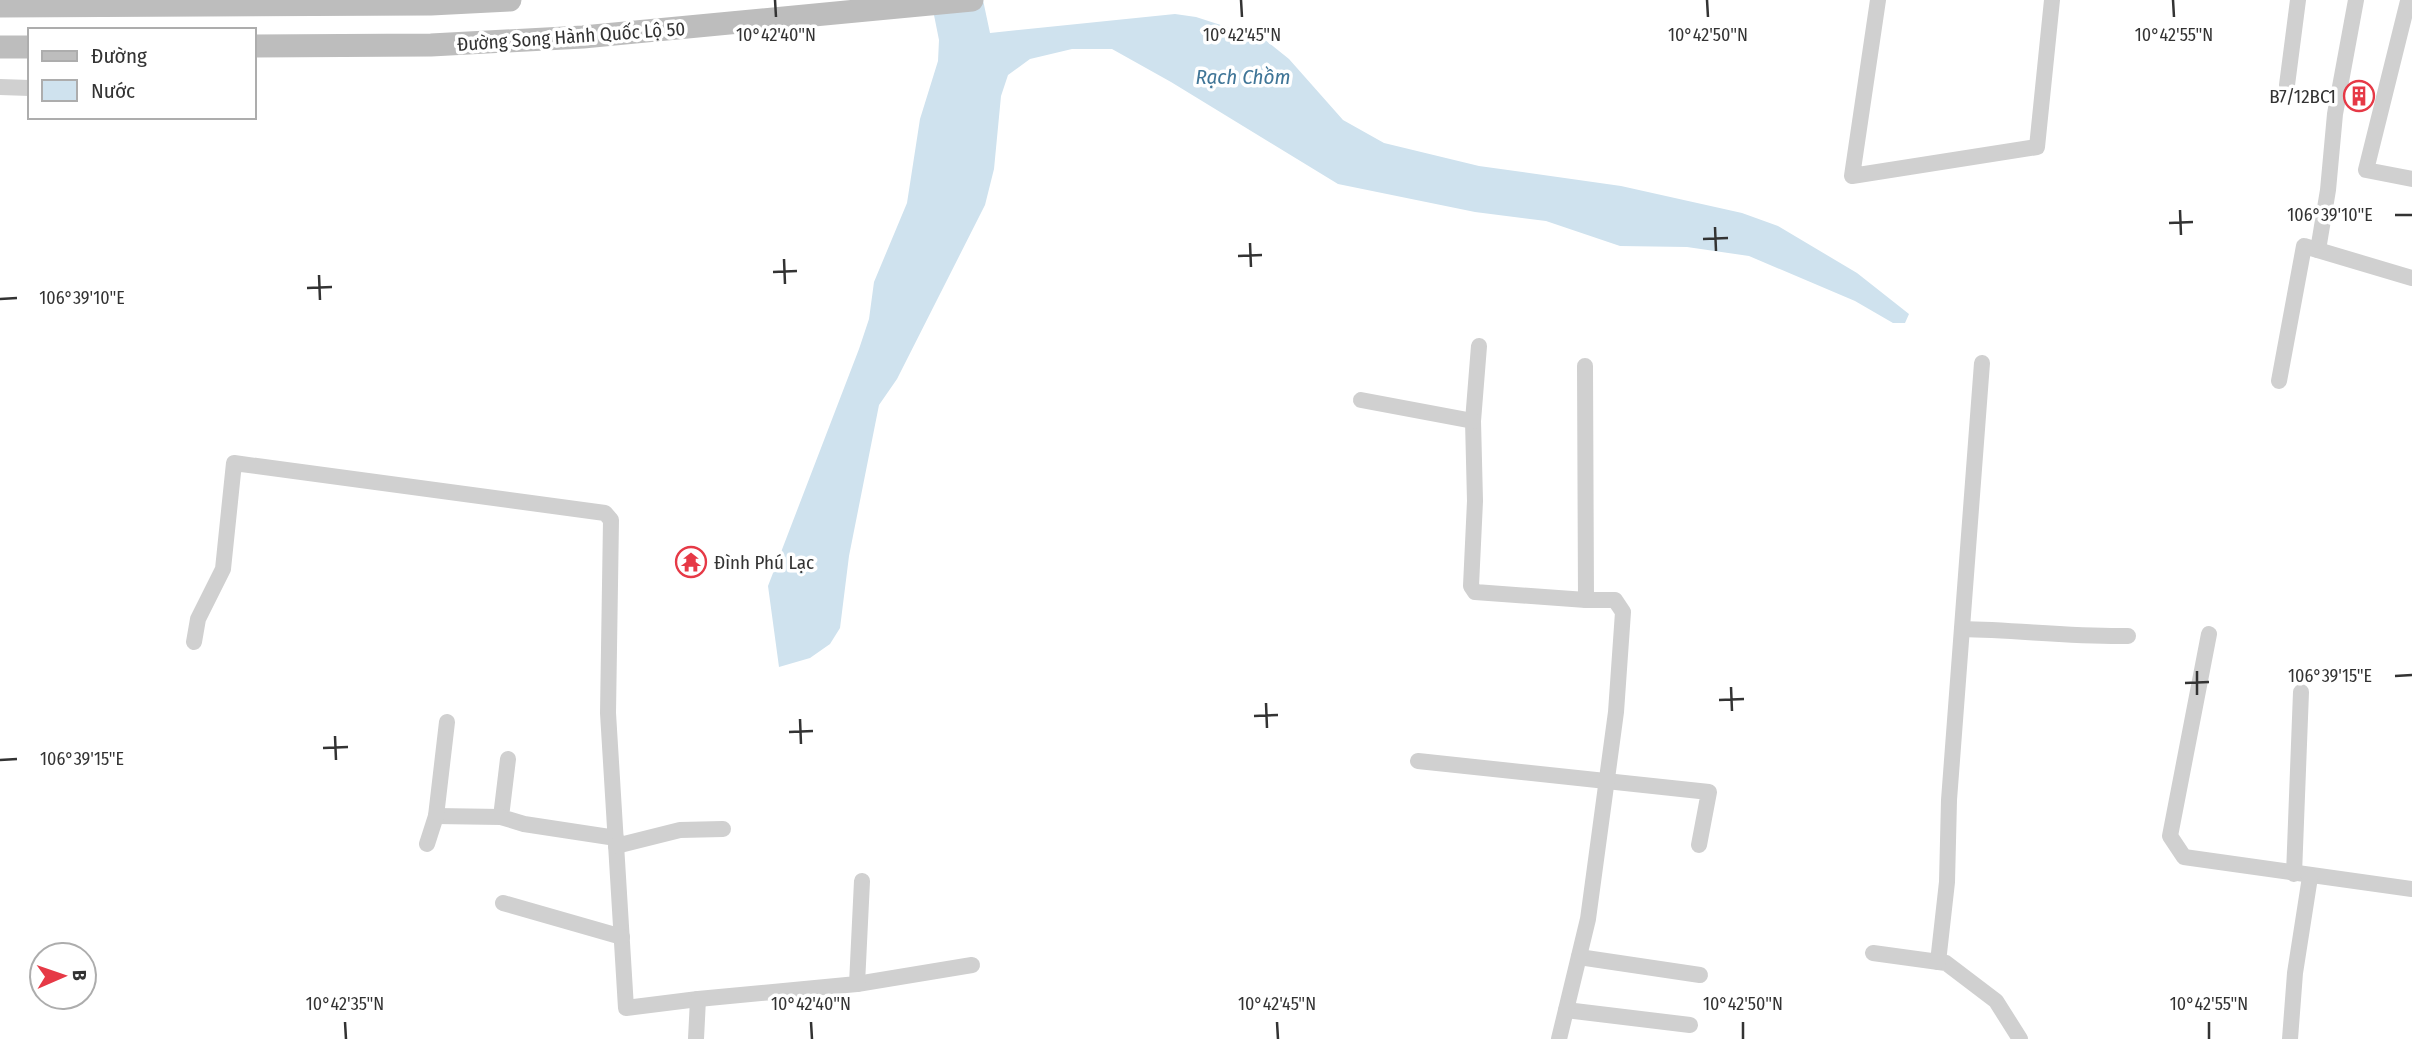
<svg xmlns="http://www.w3.org/2000/svg" width="2412" height="1039" font-family="'Fira Sans Condensed',sans-serif">
<style>
.water{fill:#cfe2ee}
.lines{fill:none;stroke-linecap:round;stroke-linejoin:round}
.street{stroke:#d0d0d0;stroke-width:16}
.secondary{stroke:#bdbdbd;stroke-width:23}
.ticks{fill:none;stroke:#333;stroke-width:2.5}
.labels{text-anchor:middle;stroke-width:7;stroke-linejoin:round;paint-order:stroke}
.street-label{font-size:19px;fill:#333;stroke:#fff}
.poi-label{font-size:19px;fill:#333;stroke:#fff;text-anchor:end}
.water-label{font-size:21px;font-style:italic;fill:#3f7597;stroke:#fff}
.ticks-label{font-size:18px;text-anchor:middle;fill:#333;stroke:#fff;stroke-width:7;stroke-linejoin:round;paint-order:stroke}
</style>
<rect width="100%" height="100%" fill="#fff"/>
<path class="water" d="M931 0H983L990 33 1175 14 1196 17 1264 39 1289 59 1343 120 1384 143 1479 166 1621 186 1742 213 1778 226 1857 273 1909 314 1905 323H1893L1855 301 1749 256 1687 247 1620 246 1546 221 1475 212 1338 184 1171 82 1112 49H1072L1030 59 1008 75 1001 96 994 169 985 205 897 379 879 405 849 556 840 628 830 644 810 658 779 667 768 586 859 349 869 319 874 282 907 203 920 119 938 61 939 40Z"/>
<g class="lines">
<g class="street">
<path d="M1878 0 1852 176 2037 147 2052 0"/>
<path d="M2408 1 2366 170 2412 179"/>
<path d="M2287 85 2298 0"/>
<path d="M0 87 30 88"/>
<path d="M2318 250 2328 190 2335 114 2356 0"/>
<path d="M1479 346 1473 421 1475 501 1471 586 1475 592 1586 600"/>
<path d="M2279 381 2304 246 2412 278"/>
<path d="M1361 400 1473 421"/>
<path d="M1962 629C2018 630 2072 637 2128 636"/>
<path d="M2209 634 2170 836 2184 857 2412 889"/>
<path d="M194 642 198 619 223 569 234 463 605 513 611 520 608 713 626 1008 698 999 696 1039"/>
<path d="M508 759 501 817 524 824 616 838"/>
<path d="M1418 761 1709 792 1699 845"/>
<path d="M436 816 501 817"/>
<path d="M427 844 436 816 447 722"/>
<path d="M616 846 680 830 723 829"/>
<path d="M2294 874 2301 692"/>
<path d="M503 903 622 937"/>
<path d="M1873 953 1946 963 1996 1001 2020 1039"/>
<path d="M1579 957 1700 975"/>
<path d="M1938 962 1947 882 1949 800 1982 363"/>
<path d="M857 984 972 965"/>
<path d="M698 999 857 984 862 881"/>
<path d="M1566 1010 1690 1025"/>
<path d="M1559 1039 1588 919 1616 712 1623 612 1615 600H1586L1585 366"/>
<path d="M2290 1039 2295 973 2310 877"/>
</g>
<g class="secondary">
<path d="M0 6 431 4 510 0"/>
<path d="M254 46 431 45 583 37 972 0"/>
<path d="M0 47H30"/>
</g>
</g>
<path class="ticks" d="M775 0 776 17M1241 0 1242 17M1707 0 1708 17M2173 0 2174 17M2180 210 2181 235M2395 215H2412M2169 223 2193 222M1715 227 1716 251M1703 239 1728 238M1250 243 1251 267M1238 256 1262 255M784 259 785 284M773 272 797 271M319 275 320 300M307 288 332 287M0 299 17 298M2197 671V695M2395 676 2412 675M2185 683 2209 682M1731 687 1732 711M1719 700 1744 699M1266 703 1267 728M1254 716 1278 715M800 719 801 744M789 732 813 731M335 736 336 760M323 748 348 747M0 760 17 759M345 1022 346 1039M811 1022 812 1039M1277 1022 1278 1039M1743 1022V1039M2209 1022V1039"/>
<defs>
<g id="building-ring" transform="scale(1.575)"><circle r="9.5" fill="#fff" stroke="#e63946" stroke-width="1.5"/><path d="M-4-6H4V6H1V3H-1V6H-4ZM-2.5-4.3h1.7v1.8h-1.7ZM.8-4.3h1.7v1.8H.8ZM-2.5-1h1.7V.8h-1.7ZM.8-1h1.7V.8H.8Z" fill="#e63946"/></g>
<g id="temple-ring" transform="scale(1.575)"><circle r="9.5" fill="#fff" stroke="#e63946" stroke-width="1.5"/><path d="M0-6L5-2H3V0L6.5 2.5H4V6H1.5V3h-3V6H-4V2.5H-6.5L-3 0V-2H-5Z" fill="#e63946"/></g>
</defs>
<g fill-rule="evenodd">
<use href="#building-ring" x="2359" y="96"/>
<use href="#temple-ring" x="691" y="562"/>
</g>
<g class="labels">
<g class="street-label">
<text transform="translate(571 36) rotate(-4)" y="7">Đường Song Hành Quốc Lộ 50</text>
</g>
<g class="poi-label">
<text x="2336" y="103">B7/12BC1</text>
<text x="714" y="569" text-anchor="start">Đình Phú Lạc</text>
</g>
<g class="water-label">
<text x="1243" y="84">Rạch Chồm</text>
</g>
</g>
<g class="ticks-label">
<text x="776" y="41">10°42'40"N</text>
<text x="1242" y="41">10°42'45"N</text>
<text x="1708" y="41">10°42'50"N</text>
<text x="2174" y="41">10°42'55"N</text>
<text x="2330" y="221">106°39'10"E</text>
<text x="82" y="304">106°39'10"E</text>
<text x="2330" y="682">106°39'15"E</text>
<text x="82" y="765">106°39'15"E</text>
<text x="345" y="1010">10°42'35"N</text>
<text x="811" y="1010">10°42'40"N</text>
<text x="1277" y="1010">10°42'45"N</text>
<text x="1743" y="1010">10°42'50"N</text>
<text x="2209" y="1010">10°42'55"N</text>
</g>
<rect x="28" y="28" width="228" height="91" fill="#ffffff" stroke="#adadad" stroke-width="2"/>
<rect x="42" y="51" width="35" height="10" fill="#bdbdbd" stroke="#adadad" stroke-width="2"/>
<text x="91" y="63" font-size="21" fill="#333333">Đường</text>
<rect x="42" y="80" width="35" height="21" fill="#cfe2ee" stroke="#adadad" stroke-width="2"/>
<text x="91" y="98" font-size="21" fill="#333333">Nước</text>
<g transform="translate(63 976) rotate(88)"><circle r="33" fill="#ffffff" stroke="#adadad" stroke-width="2"/>
<path d="M0-5L12 26L0 18L-12 26Z" fill="#e63946"/>
<text y="-10" font-size="19" font-weight="bold" text-anchor="middle" fill="#333333">B</text>
</g>
</svg>
